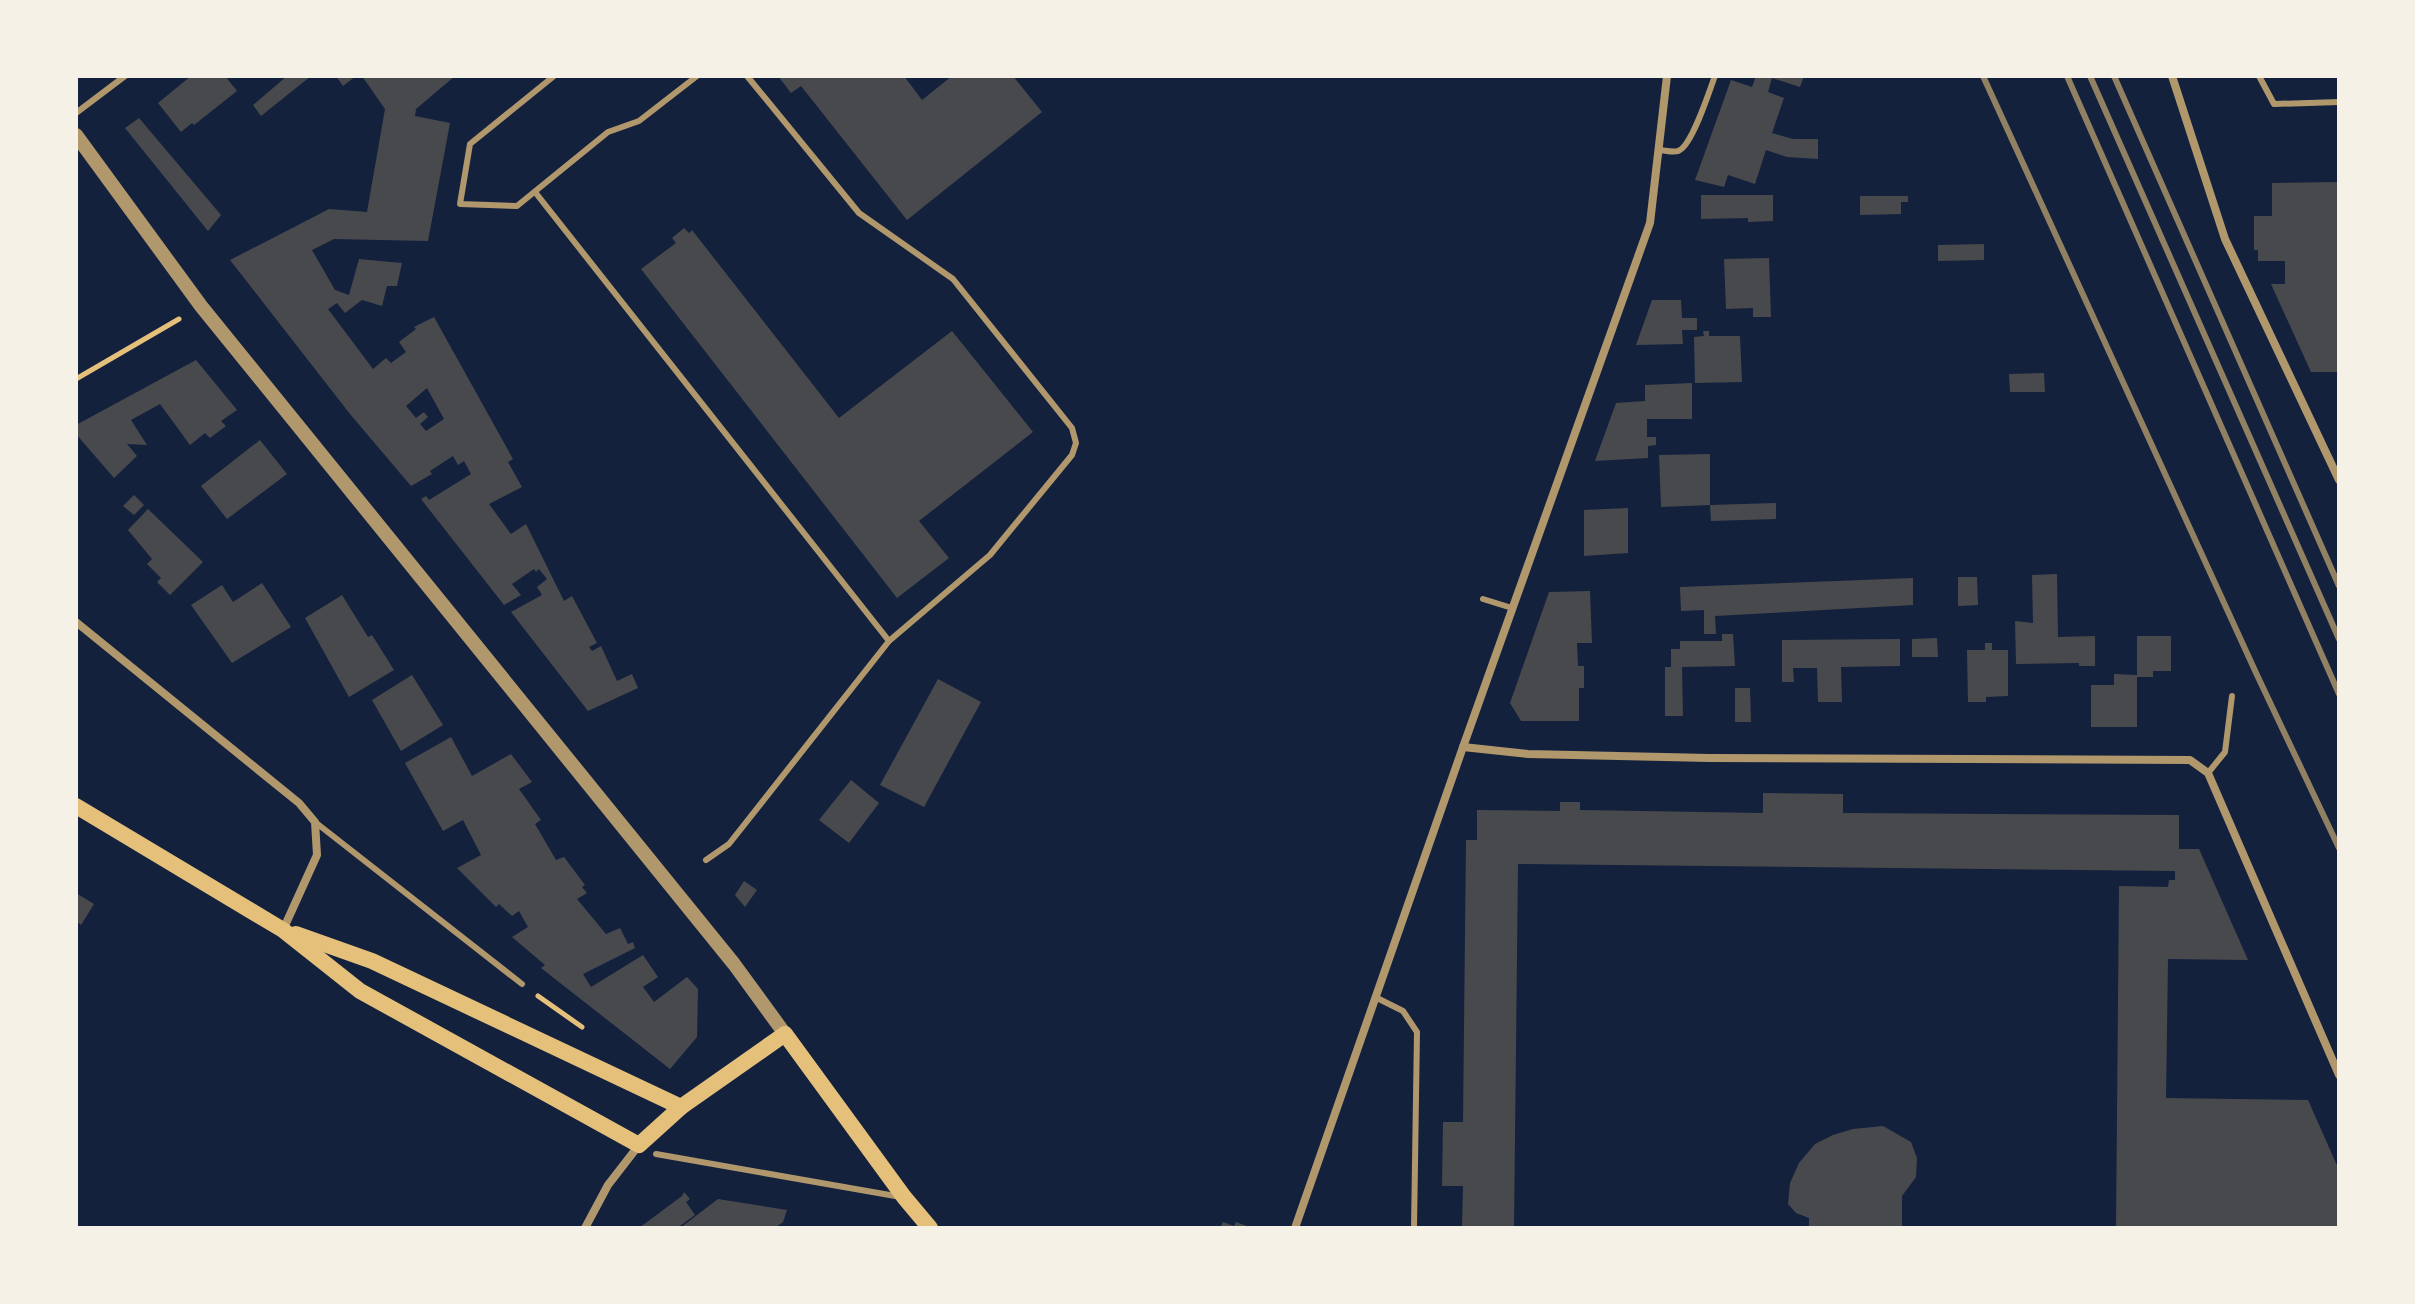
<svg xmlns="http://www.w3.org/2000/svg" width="2415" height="1304" font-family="Rubik,sans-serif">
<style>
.building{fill:#48494c;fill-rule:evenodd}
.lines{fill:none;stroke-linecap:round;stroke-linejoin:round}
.path{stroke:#e5c07b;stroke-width:5}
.service{stroke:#b1986c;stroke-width:6}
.minor{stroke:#b1986c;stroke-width:8}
.tertiary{stroke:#b1986c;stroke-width:14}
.secondary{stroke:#e5c07b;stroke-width:16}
.rail{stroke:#918062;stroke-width:6}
</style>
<rect width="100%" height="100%" fill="#14213d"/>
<g class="building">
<path d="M191 76H225L237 91 194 125 192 123 181 132 158 103Z"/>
<path d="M287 76H311L261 116 253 105Z"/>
<path d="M336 76H356L343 86Z"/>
<path d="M362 76H455L416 109 415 116 450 123 428 241 334 239 312 250 335 290 349 295 359 259 402 263 397 286H387L382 306 362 300 345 313 337 303 328 309 373 369 386 358 391 363 406 352 399 342 416 329 414 327 434 317 513 459 508 462 522 487 489 504 511 534 526 524 564 601 572 596 597 643 589 647 592 651 601 646 617 681 632 674 638 688 588 711 511 612 542 595 537 587 547 579 539 569 536 572 534 569 512 584 521 595 504 605 421 499 426 496 429 500 471 474 464 461 458 465 453 456 430 471 432 474 411 486 350 414 230 260 329 209 367 212 385 109ZM427 388 444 419 426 431 420 424 428 417 424 412 416 418 406 406Z"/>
<path d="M778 76H904L922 100 952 76H1013L1042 112 907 220 801 86 791 93Z"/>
<path d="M1756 76H1804L1800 87 1772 78 1768 92 1784 98 1772 133 1793 139H1818V159L1787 157 1766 150 1755 184 1728 175 1724 187 1695 180 1731 80 1752 87Z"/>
<path d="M139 118 221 215 208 231 125 128Z"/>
<path d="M2339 182V372H2311L2271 284H2285V261H2258V250H2254V216H2272V183Z"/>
<path d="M1701 195H1773V221L1748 222V218L1701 219Z"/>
<path d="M1860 196H1908V202H1901V214L1860 215Z"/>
<path d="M684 228 689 233 692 230 839 418 952 331 1033 432 919 521 949 558 897 598 641 269 676 243 672 238Z"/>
<path d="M1984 244V260L1938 261V245Z"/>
<path d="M1769 258 1771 317H1753V308L1726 309 1724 259Z"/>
<path d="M1652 300H1681L1682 318H1697V330H1682L1683 344 1636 345Z"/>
<path d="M1703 331H1709V336H1740L1742 382 1695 383 1694 337 1704 336Z"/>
<path d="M196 360 237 410 221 421 226 426 210 438 205 433 190 445 160 404 131 420 147 445 127 444 137 456 114 478 76 434V425Z"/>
<path d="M2044 373 2045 392H2010L2009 374Z"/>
<path d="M1692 383V419H1647V437H1656V445L1648 446V458L1595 461 1616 403 1645 401V385Z"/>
<path d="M260 440 287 474 227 519 201 486Z"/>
<path d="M1710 454V505L1776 503V519L1711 521 1710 505 1661 507 1659 455Z"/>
<path d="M134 495 144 505 134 515 123 506Z"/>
<path d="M1628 508V553L1584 556V510Z"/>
<path d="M148 509 203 562 170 595 157 582 161 578 147 564 152 559 128 530Z"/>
<path d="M2057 574 2058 637 2095 636V666H2079V663L2016 664 2015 621 2033 623 2032 575Z"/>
<path d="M1958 577H1977L1978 605 1958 606Z"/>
<path d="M1913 578V605L1715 616 1716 634H1704V610L1681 611 1680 587Z"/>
<path d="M262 583 291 627 232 663 191 605 222 585 233 602Z"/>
<path d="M1590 591 1592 643H1577L1578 666H1584V688H1579V721H1521L1510 703 1549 592Z"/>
<path d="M342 595 368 637 372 635 394 670 349 697 305 618Z"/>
<path d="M1722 634H1733L1735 666 1682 667 1683 716H1665V667H1671V649H1680V641H1722Z"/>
<path d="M2137 636H2171V671H2153V677H2137Z"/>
<path d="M1937 638 1938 657H1912V639Z"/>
<path d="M1900 639V666L1841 667 1842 702H1818L1817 668H1793L1794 682H1782V640Z"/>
<path d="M1985 643H1992V650H2008V696L1986 697V702H1968L1967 650H1985Z"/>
<path d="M2114 674 2137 675V727H2091V685H2114Z"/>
<path d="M412 675 443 725 401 751 372 700Z"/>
<path d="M938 679 981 702 924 807 880 785Z"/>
<path d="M1735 688H1750L1751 722H1735Z"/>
<path d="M451 737 472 776 511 754 532 782 519 789 541 820 535 824 556 860 564 857 585 885 582 887 587 893 577 899 606 934 620 928 628 944 633 942 635 948 583 974 591 987 643 955 658 977 643 987 654 1002 687 977 698 989 697 1037 670 1069 541 968 545 965 512 937 528 927 519 911 512 916 499 904 496 907 457 868 481 855 463 820 443 831 405 763Z"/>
<path d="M851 780 879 803 849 843 819 820Z"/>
<path d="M1763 793 1843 794V813L2179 815V849H2199L2248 960 2168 959 2166 1098 2308 1100 2339 1170V1228H2116L2119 886 2168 887 2169 880H2175V871L1518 864 1514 1228H1462L1463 1186H1442L1443 1122H1463L1466 840H1477V810L1560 811V802H1580V810L1763 813Z"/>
<path d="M744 881 757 890 745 907 735 895Z"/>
<path d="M76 893 94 904 81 925 76 921Z"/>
<path d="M1883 1126 1911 1142 1917 1158 1916 1177 1902 1196V1228H1809V1218L1796 1213 1788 1204 1790 1183 1799 1163 1815 1144 1833 1135 1853 1129Z"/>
<path d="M684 1192 690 1199 686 1202 695 1215 677 1228H639L682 1196Z"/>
<path d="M718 1199 787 1210 783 1222 775 1228H680Z"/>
<path d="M1223 1222 1234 1226 1236 1222 1252 1228H1220Z"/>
</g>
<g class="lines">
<g class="path">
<path d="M76 379 179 319"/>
<path d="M538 996 582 1027"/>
</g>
<g class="service">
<path d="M554 76 470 144 460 204 517 206 608 132 639 121 697 76"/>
<path d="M2259 76 2274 104 2339 102"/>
<path d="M76 113 125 76"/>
<path d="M1659 150C1664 150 1673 153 1678 151 1692 147 1709 91 1715 76"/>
<path d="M535 192 889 641"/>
<path d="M1483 599 1512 608"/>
<path d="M2208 773 2225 752 2232 696"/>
<path d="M315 822 522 984"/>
<path d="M706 860 729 844 889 641 990 555 1072 455 1076 443 1072 428 953 279 859 213 747 76"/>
<path d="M1377 998 1403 1011 1417 1032 1414 1228"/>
<path d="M656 1154 901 1197"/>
</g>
<g class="minor">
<path d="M2172 76 2225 239 2339 480"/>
<path d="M76 622 299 803 315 822 317 855 283 930"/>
<path d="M1463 747 1528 754 1709 758 2190 760 2208 773 2339 1075"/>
<path d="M585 1228 608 1185 639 1145"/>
<path d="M1295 1228 1463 747 1650 223 1667 76"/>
</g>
<path class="tertiary" d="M76 135 201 306 734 964 785 1034"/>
<g class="secondary">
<path d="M76 806 283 930 360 991 639 1145 681 1107 785 1034 904 1197 930 1228"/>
<path d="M296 934 372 961 681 1107"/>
</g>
<g class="rail">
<path d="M1983 76 2257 675 2339 848"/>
<path d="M2067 76 2339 694"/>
<path d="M2090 76 2339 639"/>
<path d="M2114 76 2339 586"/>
</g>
</g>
<rect width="2415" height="1304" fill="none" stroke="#f6f1e7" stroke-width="156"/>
</svg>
